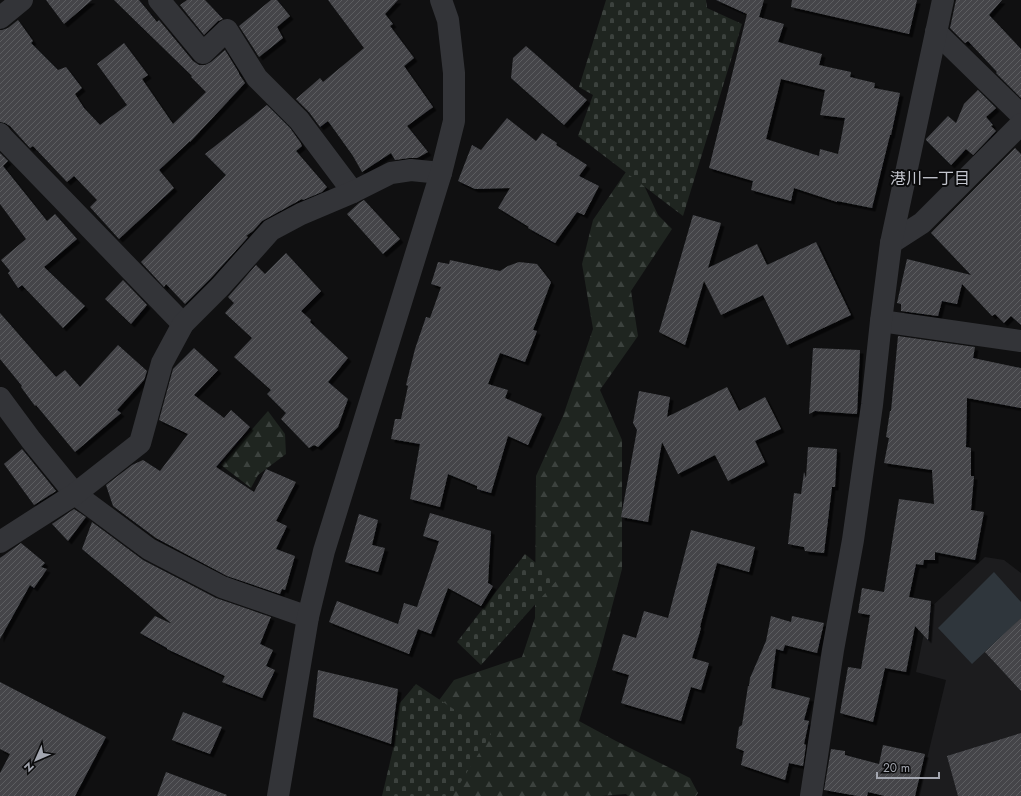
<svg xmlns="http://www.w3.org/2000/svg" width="1021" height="796" font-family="Jost,'Noto Sans JP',sans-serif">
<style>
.built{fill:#1c1c1e}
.forest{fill:url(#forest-firs)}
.cemetery{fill:url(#cemetery-stones)}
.water{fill:#2f363c}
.building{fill:url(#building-hatch);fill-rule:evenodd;filter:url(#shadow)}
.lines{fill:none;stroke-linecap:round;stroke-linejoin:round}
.minor{stroke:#333438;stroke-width:22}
.tertiary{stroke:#333438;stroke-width:22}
.labels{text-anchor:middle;stroke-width:4;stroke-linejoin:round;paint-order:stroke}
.neighbourhood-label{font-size:16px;fill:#c3c5cd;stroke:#0b0b0c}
</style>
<defs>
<pattern id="forest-firs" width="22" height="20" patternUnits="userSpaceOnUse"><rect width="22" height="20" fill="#1f2520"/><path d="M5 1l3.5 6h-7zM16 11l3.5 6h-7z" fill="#3c423e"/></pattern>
<pattern id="cemetery-stones" width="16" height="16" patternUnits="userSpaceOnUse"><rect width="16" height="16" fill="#1f2520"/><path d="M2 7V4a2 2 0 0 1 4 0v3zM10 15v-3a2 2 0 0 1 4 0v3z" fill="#3c423e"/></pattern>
<pattern id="building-hatch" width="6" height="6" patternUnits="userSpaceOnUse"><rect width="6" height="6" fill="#444549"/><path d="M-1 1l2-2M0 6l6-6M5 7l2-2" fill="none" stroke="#5c5d61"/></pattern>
<filter id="shadow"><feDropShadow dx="3.5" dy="3.5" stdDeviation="0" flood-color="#0009"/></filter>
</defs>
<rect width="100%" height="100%" fill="#101011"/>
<path class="built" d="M985 557 1004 560 1021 573V796H918L946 680 916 672 929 609Z"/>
<g class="forest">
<path d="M630 166 642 181 658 215 672 229 631 291 638 336 600 390 622 440V569L599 656 579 721 616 741 690 778 698 793 696 796H628L626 794 601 796H450L434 707 454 680 522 657 535 618 536 476 563 416 593 329 582 264 593 220Z"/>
<path d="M268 411 285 434 286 454 258 475 251 488 221 465Z"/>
</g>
<g class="cemetery">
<path d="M606 0H706L707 8 742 24 683 216 578 136 593 95 579 87Z"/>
<path d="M525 554 557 580 481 665 457 642Z"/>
<path d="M416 684 491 734 452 796H382L394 745 399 704Z"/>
</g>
<path class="water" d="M994 572 1021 602V618L972 664 938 628Z"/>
<g class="building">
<path d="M46 0H92L64 24Z"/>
<path d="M114 0H139L157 22 159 20 193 61 199 65H205L211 62 225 50 239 73V74L245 83 190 142V141L159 170 174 188 119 239 90 207 97 200 74 176 67 182 33 146 30 148 10 126 5 123 0 122V30H2L8 28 18 20 33 41 31 43 58 70 66 67 82 88 75 94 84 108 100 125 127 105 97 64 124 43 148 75 142 79 173 124 206 92 191 77 192 76Z"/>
<path d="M187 0H205L223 19 218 21 204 35 180 5Z"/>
<path d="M271 0H277L290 16 277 27 283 38 259 57 239 26Z"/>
<path d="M328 0H398L385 14 393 24 390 26 414 58 404 66 433 107 407 126 428 152 417 158H409L395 160 391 153 362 172 353 156 328 121 320 127 309 112 296 99 320 78 323 82 364 48Z"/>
<path d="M716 0H764L759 17 784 24 778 42 822 54 819 65 851 72 850 77 875 83 874 88 900 93 891 135H890L872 208 837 201V202L794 188 791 201 751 190 753 181 709 168 747 14ZM781 79 825 90 820 115 845 118 838 154 820 149 819 156 766 139Z"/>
<path d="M792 0H917L909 34 791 7Z"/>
<path d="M956 0H1002L989 15 1021 49V98L996 73 997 72 968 41 965 43 950 28Z"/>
<path d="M526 46 587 100 564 125 511 78 513 58Z"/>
<path d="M978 90 996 108 986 117 993 125 991 126 996 131 973 155 966 149 951 165 926 140V139L948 116 956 123 964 104Z"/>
<path d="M267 105 290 128 300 142 302 146 296 151 327 187 322 192 303 200 302 199 262 221 253 231 246 236 248 237 211 278 185 304 166 284 164 287 141 262 226 175 205 154Z"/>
<path d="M507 118 536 141 542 133 557 143 556 145 587 165 579 176 599 186 584 215 577 212 555 243 528 228 529 227 498 208 510 188 475 189 458 181 472 145 481 150Z"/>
<path d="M1015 148 1021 154V325L1011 316 1004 323 995 314 992 316 962 284 957 304 942 301 938 316 901 311V304L897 303 907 259 971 275 931 233Z"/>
<path d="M0 153 8 161 3 166 47 221 55 214 77 239 44 267 85 306 63 328 22 285 18 288 8 273 10 271 1 260 26 239 0 204Z"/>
<path d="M364 200 400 239 383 254 347 214 359 203Z"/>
<path d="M693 215 721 223 708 268 757 244 767 265 816 242 851 315 787 345 763 295 721 315 704 281 685 345 659 332Z"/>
<path d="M286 253 321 291 301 311 311 320 310 322 348 358 328 382 348 399 338 427 318 447 314 445 309 448 281 419 286 413 267 394 271 390 234 357 252 338 225 313 234 303 228 297 256 265 265 274Z"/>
<path d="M450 260 500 271 508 266 519 262 537 264 551 282 533 330 537 331 525 362 500 353 488 384 508 390 505 398 542 414 528 445 508 436 491 493 477 489V486L448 474 440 507 410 499 420 444 391 439 395 419H401L408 386 406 385 415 349 426 317 430 318 441 287 431 284 438 262 449 264Z"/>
<path d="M123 280 147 305 131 324 105 299Z"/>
<path d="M0 313 56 377 65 370 80 387 118 345 147 371 144 380 117 410 121 413 75 452 36 405 35 406 21 387 22 386 0 359Z"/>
<path d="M898 336 975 347 973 358 1021 368V408L967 398 966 447 971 448V476H974L971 510 984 512 975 560 935 552V560H924L923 565 916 564 909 597 931 601 928 640 915 626 906 672 885 668 873 722 840 713 848 667 861 669 870 615 858 613 862 588 884 592 899 499 934 504 932 470 884 463 889 438 886 437 890 411H891Z"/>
<path d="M194 348 218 370 194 395 224 418 231 410 250 427 216 467 254 492 266 469 296 482 276 521 287 526 276 549 295 556 285 590 282 589 280 594 227 576 156 538 113 506 106 485 132 465 143 460 160 471 188 434 159 420 173 369Z"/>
<path d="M813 348 860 350 857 414 815 411 809 414Z"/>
<path d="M727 387 739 411 765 397 781 429 755 441 765 462 728 481 715 455 678 474 662 442 648 522 621 517 637 430 633 423 639 391 670 397 667 417Z"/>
<path d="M808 447 837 449 835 487H832L824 553 805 551 804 547 788 544 794 493 801 494 804 472 806 478Z"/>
<path d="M22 449 56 491 34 505 4 464Z"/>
<path d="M74 509 86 517 68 541 52 524Z"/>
<path d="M430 513 491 531 488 583 493 586 481 606 448 588 431 634 418 629 409 654 329 622 337 601 398 624 404 603 417 607 439 541 423 536Z"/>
<path d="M359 514 378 520 372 545 385 548 378 572 345 562Z"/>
<path d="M92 522 143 560 216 598 271 617 260 644 273 650 266 666 275 670 262 698 222 682 225 676 167 649V648L140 633 155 616 170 623H171L82 549Z"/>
<path d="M691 530 755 547 749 572 717 563 700 627 701 628 692 658 709 663 701 690 691 687 681 721 621 703 629 675 612 670 623 634 636 638 644 611 668 618Z"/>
<path d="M21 543 45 563 41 567 47 569 34 588 30 585 0 639V558Z"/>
<path d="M771 616 791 622 792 616 824 623 817 653 785 645 783 651 776 649 771 688 810 698 804 720 809 721 804 744 806 745 803 766 789 763 785 780 741 765 744 751 736 748 739 727 742 725 748 686H749L750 678 766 641Z"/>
<path d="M1021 618V691L985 652Z"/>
<path d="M318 670 398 689 391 744 313 717Z"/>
<path d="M0 682 106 737 75 796H0V773L10 754 0 749Z"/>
<path d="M183 712 222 727 210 754 172 740Z"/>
<path d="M1021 733V796H958L947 756Z"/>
<path d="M883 745 925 754 915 796H885L868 792 867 796H858L824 790 831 749 845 751V755L879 764Z"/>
<path d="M166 772 227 795 226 796H157Z"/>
</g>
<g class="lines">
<g class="minor">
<path d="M159 0 203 53 227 30 257 78 299 120 353 192"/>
<path d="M0 18 22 0"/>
<path d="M936 32 1021 115"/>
<path d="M0 134 3 138 183 324"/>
<path d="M891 243 922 223 1021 124"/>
<path d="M881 321 1021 341"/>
<path d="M0 398 31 440 75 494 149 549 222 587 308 617"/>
<path d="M0 542 75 494 140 443 162 363 183 324 220 287 271 230 301 214 353 192 391 173 411 170 441 173"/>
<path d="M811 796 833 650 853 540 872 405 881 321 891 243 943 0"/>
</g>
<path class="tertiary" d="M278 796 308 617 324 551 441 173 454 121V73L448 20 441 0"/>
</g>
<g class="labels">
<g class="neighbourhood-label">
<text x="930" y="184">港川一丁目</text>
</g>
</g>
<g transform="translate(36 760) rotate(225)" stroke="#0b0b0c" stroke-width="3" paint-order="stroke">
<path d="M0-3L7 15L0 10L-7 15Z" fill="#a3a6b0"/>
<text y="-6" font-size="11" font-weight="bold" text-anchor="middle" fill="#a3a6b0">N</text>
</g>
<path d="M877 772v6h62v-6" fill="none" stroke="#a3a6b0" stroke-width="2"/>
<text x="883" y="772" font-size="12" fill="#a3a6b0" stroke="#0b0b0c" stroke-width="3" paint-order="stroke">20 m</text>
</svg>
